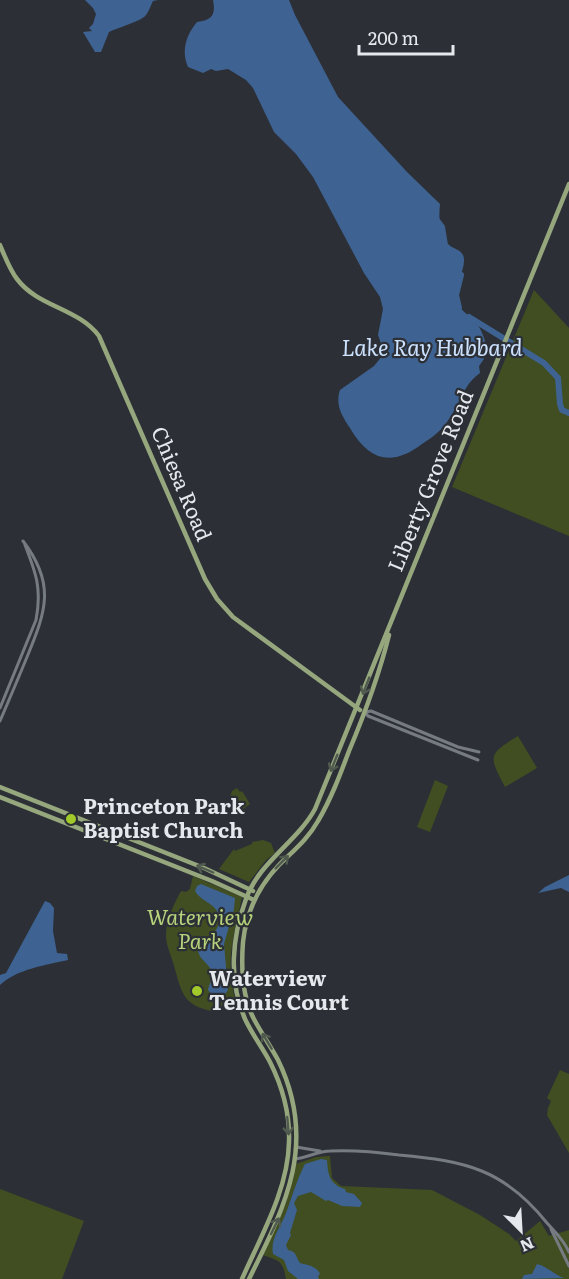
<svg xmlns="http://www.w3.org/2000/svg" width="569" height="1279" font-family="Literata,serif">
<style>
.green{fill:#404e21}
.water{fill:#3e6291}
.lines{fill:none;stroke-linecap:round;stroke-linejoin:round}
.river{stroke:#3e6291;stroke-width:6}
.minor{stroke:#767b82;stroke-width:3}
.major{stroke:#96a77d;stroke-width:4.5}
.oneway{stroke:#515a4f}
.poi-dot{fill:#a1c929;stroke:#2c3036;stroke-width:2}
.labels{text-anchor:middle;stroke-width:4.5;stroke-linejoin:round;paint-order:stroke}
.street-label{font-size:21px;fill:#e5e8ec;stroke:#2c3036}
.poi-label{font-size:21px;font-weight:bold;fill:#e5e8ec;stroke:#2c3036;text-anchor:start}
.park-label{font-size:21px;font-style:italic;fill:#b6d27b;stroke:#2c3036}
.water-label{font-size:22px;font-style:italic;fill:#cce2ff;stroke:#2c3036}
</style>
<rect width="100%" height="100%" fill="#2c3036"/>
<g class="green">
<path d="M534 290 569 328V536L452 487Z"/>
<path d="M518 736 537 768 505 787C489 756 487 755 518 736Z"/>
<path d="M435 780 448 786 430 832 417 827Z"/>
<path d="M237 788 240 792 242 791 250 804 239 812 230 797 232 791Z"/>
<path d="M263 840 271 843 275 853 266 860 249 882 219 869 234 849 235 851 252 844V842Z"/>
<path d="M193 876 242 897C234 937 225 957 235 999L213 1011C181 1006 181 989 173 962 170 953 166 944 166 935 166 920 174 904 181 891L186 892 190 889Z"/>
<path d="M560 1070 569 1074V1153L547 1115 548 1108 551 1101 547 1098Z"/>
<path d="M330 1156 332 1178 341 1186 432 1190 480 1215 509 1234 516 1241 540 1221 549 1236 569 1230V1279H286C283 1261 280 1261 263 1255L287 1200 296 1164 316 1157Z"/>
<path d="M0 1189 84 1221 62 1279H0Z"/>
</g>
<g class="water">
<path d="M85 0H158L153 1C151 5 149 11 146 15 142 21 117 28 109 32L101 52H95L83 32 92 31 89 28 93 24 96 14 93 8Z"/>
<path d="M213 0H289L295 15 338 97 407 172 440 204C439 216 438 234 448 244 454 250 463 249 464 259 465 272 452 290 455 300 458 309 471 316 477 324 481 329 483 335 485 341L481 349 484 359 479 366 480 373C464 384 460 403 449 419 442 430 433 437 422 444 392 467 369 461 350 428 342 416 335 405 340 390L374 366 383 355V349L378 335 383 309 380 297 364 273 313 177 296 154 274 132 253 88 246 80 228 69 216 71 211 69 203 73 188 67C181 51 186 35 197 22 212 20 216 15 213 0Z"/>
<path d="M569 875V892L561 888 538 893 545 887Z"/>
<path d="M201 884C212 889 224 893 235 898L234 909 224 944 228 990 225 994 218 997 213 996 208 990C209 985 212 980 212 974 211 964 200 961 198 951 203 935 218 938 220 918 215 901 203 904 195 891L197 886Z"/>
<path d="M45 901 50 903 54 908 53 931 57 953 67 954 68 960C46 965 17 969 0 985V975L6 973Z"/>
<path d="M321 1159 327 1160C328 1174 329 1184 345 1189L346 1192 354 1194 362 1203 360 1207 342 1206 328 1200 326 1201 311 1192 298 1196 294 1203 297 1210 290 1233 291 1235 286 1245 288 1250C297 1251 296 1258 300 1263 307 1265 317 1266 320 1274L318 1276 319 1279H298L288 1271 284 1260 273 1254C270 1238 281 1227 286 1213 292 1197 297 1179 305 1164Z"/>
<path d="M537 1264C547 1266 554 1275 564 1278L522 1279 524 1275 532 1274Z"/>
</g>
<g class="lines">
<g class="river">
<path d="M432 219H436L442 227 445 245"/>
<path d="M459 308 456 295 461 275"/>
<path d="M469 317 544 363 558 378 560 404 562 410 569 413"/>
</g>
<g class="minor">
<path d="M0 708 36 620C42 589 36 573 25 545"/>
<path d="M365 712 368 716 478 760"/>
<path d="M366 712 371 711 458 747 479 752"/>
<path d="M0 721C9 700 18 679 27 657 46 611 56 584 23 541"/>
<path d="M296 1147 320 1151"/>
<path d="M295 1159C307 1158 318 1151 330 1151 353 1150 377 1152 399 1155 465 1161 504 1169 547 1223 556 1233 563 1239 569 1252"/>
<path d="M551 1229 569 1266"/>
</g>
<g class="major">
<path d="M0 245C5 257 10 270 17 279 38 307 78 308 99 336L205 579 217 599 233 617 360 710"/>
<path d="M0 787 204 868 253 891"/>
<path d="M0 797 212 881 254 900"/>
<path d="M242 1279C261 1236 288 1190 289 1142 290 1115 282 1086 270 1062 262 1047 252 1034 245 1019 228 980 232 937 246 899 259 862 297 842 315 809L569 184"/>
<path d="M249 1279C286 1205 318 1142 278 1060 271 1047 262 1034 255 1021 242 998 241 968 243 942 246 913 259 886 279 865 293 851 308 839 318 821 331 799 340 775 349 751 365 713 379 675 389 635"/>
</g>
</g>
<defs><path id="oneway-shaft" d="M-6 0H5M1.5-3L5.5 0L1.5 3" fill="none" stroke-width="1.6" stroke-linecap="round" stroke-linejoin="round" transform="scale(1.5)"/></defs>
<g class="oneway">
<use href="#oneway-shaft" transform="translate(366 686) rotate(111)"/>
<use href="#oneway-shaft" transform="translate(334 763) rotate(112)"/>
<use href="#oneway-shaft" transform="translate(282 862) rotate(-45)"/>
<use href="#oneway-shaft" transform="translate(205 869) rotate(-157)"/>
<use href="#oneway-shaft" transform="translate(267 1041) rotate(-121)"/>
<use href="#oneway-shaft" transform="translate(288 1126) rotate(85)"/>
<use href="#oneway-shaft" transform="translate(275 1226) rotate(-64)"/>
</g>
<g class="poi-dot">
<circle cx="71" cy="819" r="6"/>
<circle cx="197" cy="991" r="6"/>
</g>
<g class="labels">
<g class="street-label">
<text transform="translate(431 481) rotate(-68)" y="7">Liberty Grove Road</text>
<text transform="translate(181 484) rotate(67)" y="7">Chiesa Road</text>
</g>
<g class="poi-label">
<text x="83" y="814">Princeton Park<tspan x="83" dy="24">Baptist Church</tspan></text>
<text x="209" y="986">Waterview<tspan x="209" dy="24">Tennis Court</tspan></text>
</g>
<g class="park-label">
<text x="200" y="925">Waterview<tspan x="200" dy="24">Park</tspan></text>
</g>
<g class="water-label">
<text x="432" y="356">Lake Ray Hubbard</text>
</g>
</g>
<g transform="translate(521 1231) rotate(156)" stroke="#2c3036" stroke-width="4.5" paint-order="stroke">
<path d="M0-4.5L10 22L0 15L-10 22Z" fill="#e5e8ec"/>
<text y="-9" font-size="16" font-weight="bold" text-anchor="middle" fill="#e5e8ec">N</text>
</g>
<path d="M359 45v9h94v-9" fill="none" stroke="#e5e8ec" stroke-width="3"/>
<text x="368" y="45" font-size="18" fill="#e5e8ec" stroke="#2c3036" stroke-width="4.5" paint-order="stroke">200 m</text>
</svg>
